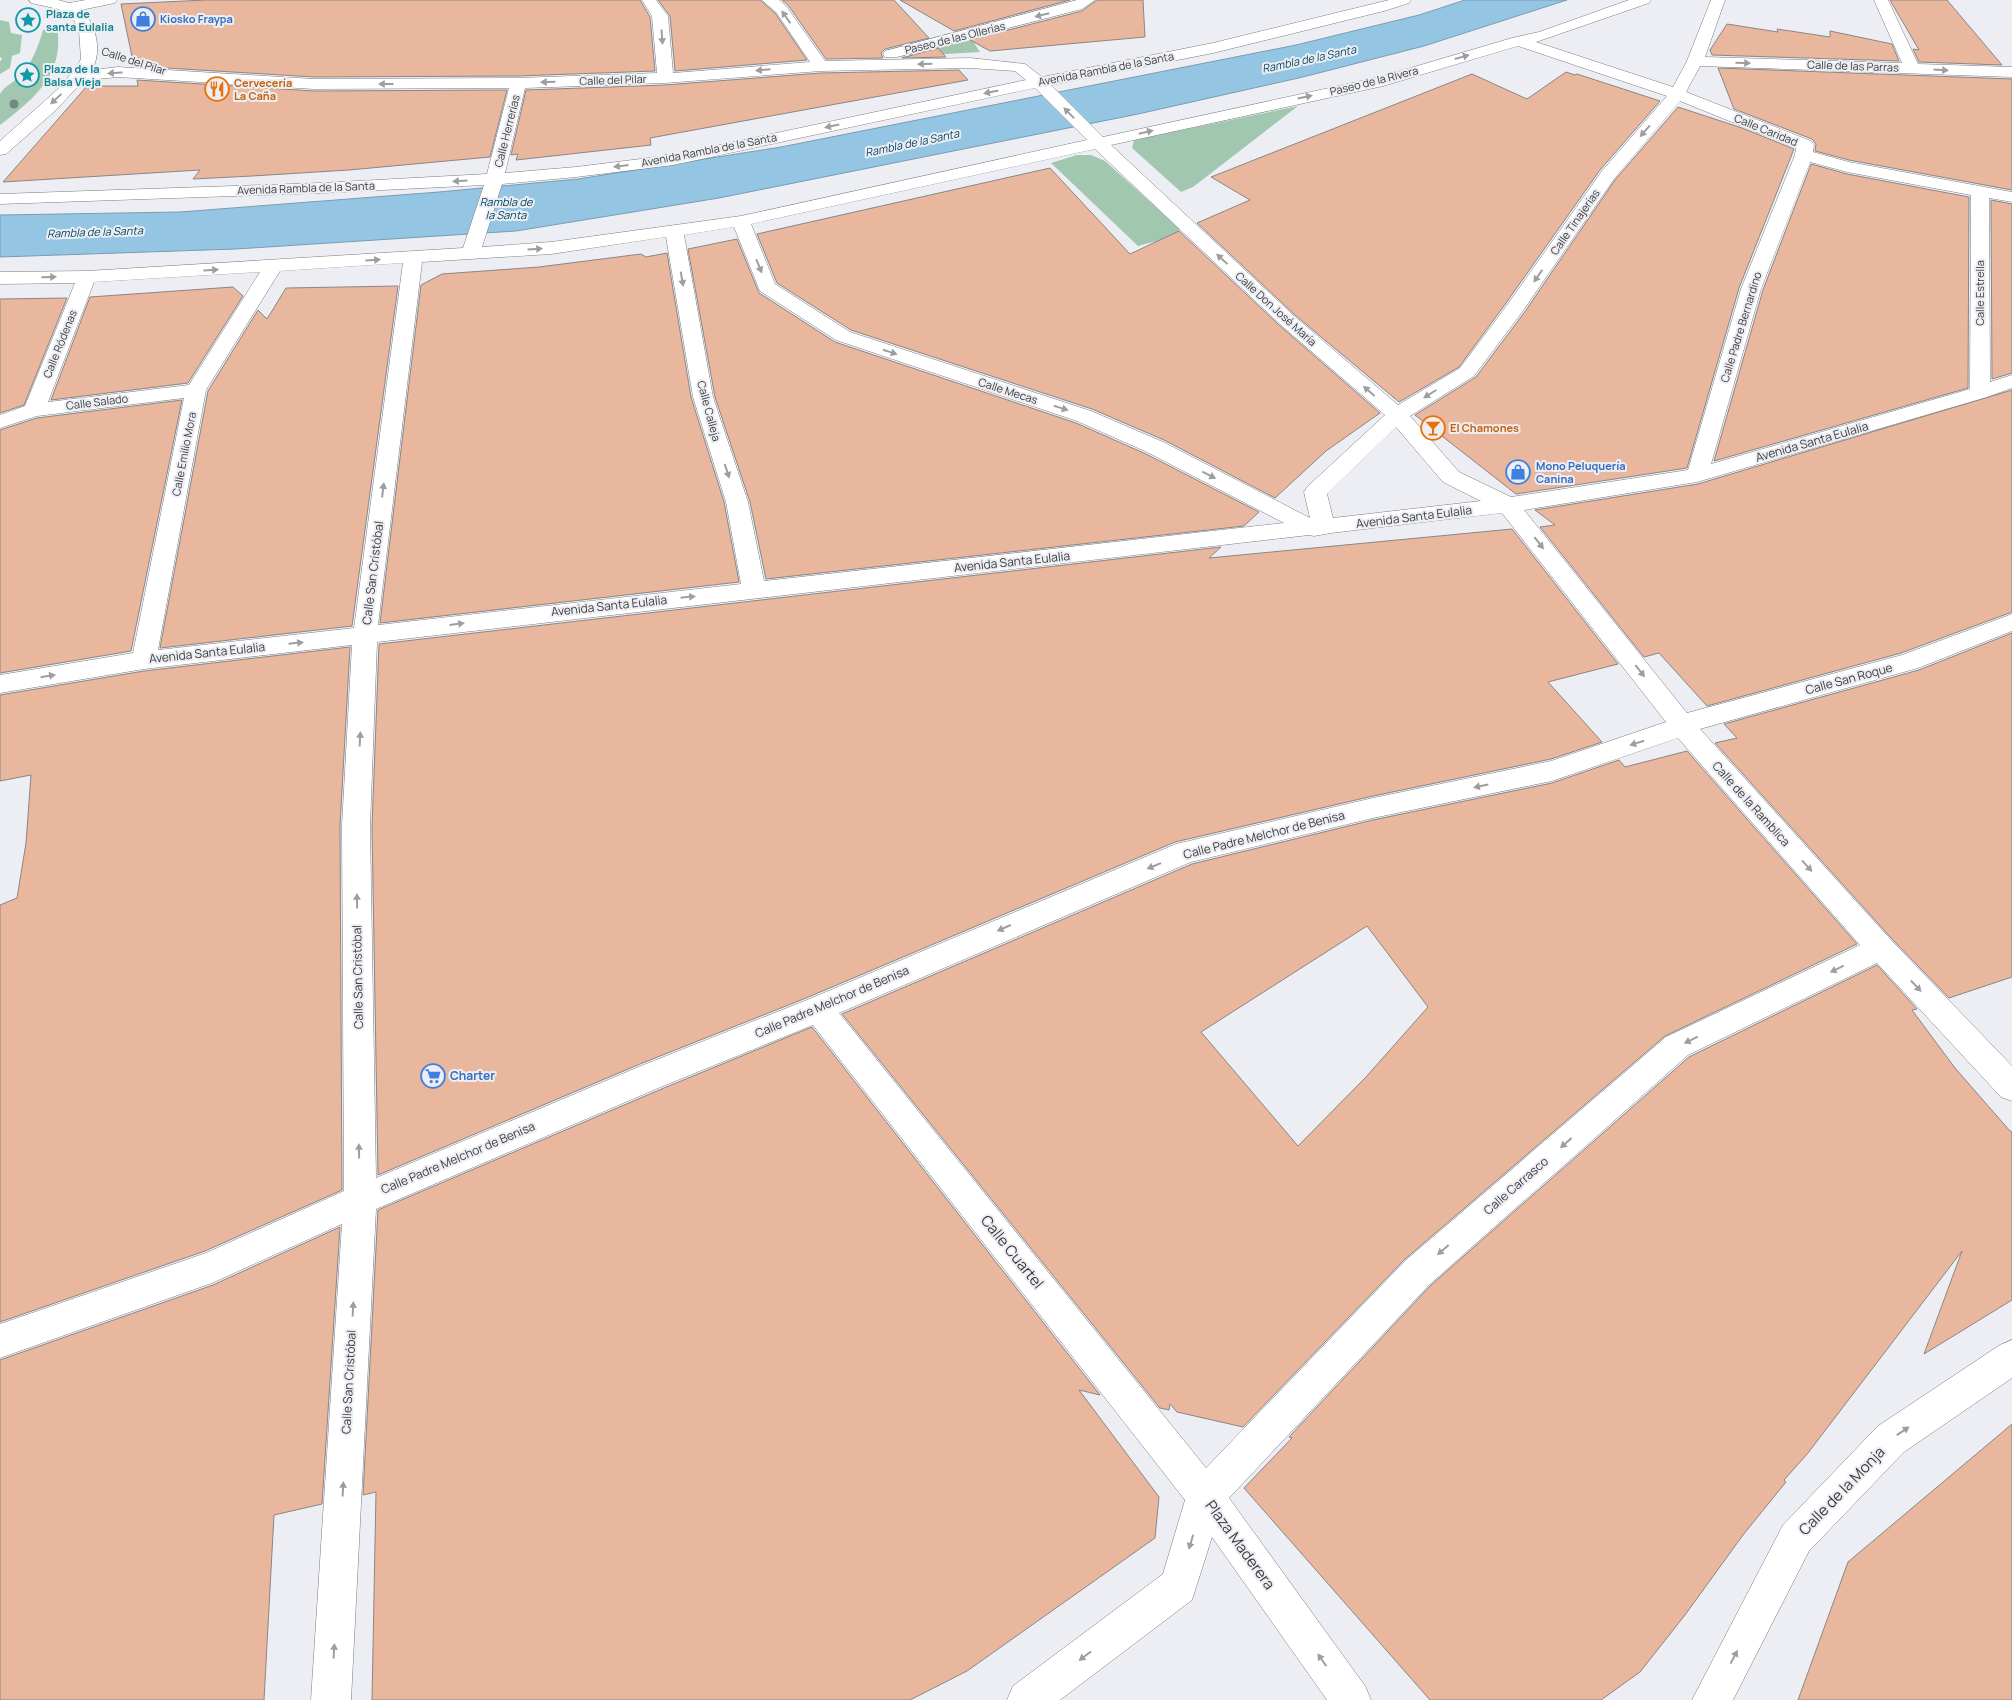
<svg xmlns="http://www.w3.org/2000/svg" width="2012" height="1700" font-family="Manrope,sans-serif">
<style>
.green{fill:#a1c7b0}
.water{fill:#94c5e3;stroke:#7a9cb2}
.building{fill:#e8b79e;stroke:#8a8684;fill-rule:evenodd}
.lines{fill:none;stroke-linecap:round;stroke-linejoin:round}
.minor-casing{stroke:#7b7c80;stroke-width:1}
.minor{fill:#fff;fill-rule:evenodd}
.tree{fill:#718880}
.oneway{fill:#9e9e9e}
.labels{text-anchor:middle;stroke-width:4;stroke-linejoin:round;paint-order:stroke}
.far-culture-label{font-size:11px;font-weight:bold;fill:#0d838f;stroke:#edeef3;text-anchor:start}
.far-shop-label{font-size:11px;font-weight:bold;fill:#366cbe;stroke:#edeef3;text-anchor:start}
.far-street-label{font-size:11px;fill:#3c3c3e;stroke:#edeef3}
.far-water-label{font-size:11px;font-style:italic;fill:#004360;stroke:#edeef3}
.far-food-label{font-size:11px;font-weight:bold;fill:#c56008;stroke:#edeef3;text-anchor:start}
.street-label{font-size:12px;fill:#3c3c3e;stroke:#edeef3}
.shop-label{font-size:12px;font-weight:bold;fill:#366cbe;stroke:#edeef3;text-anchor:start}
.near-street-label{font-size:15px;fill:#3c3c3e;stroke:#edeef3}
</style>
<rect width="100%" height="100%" fill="#edeef3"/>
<g class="green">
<path d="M0 20 9 22 11 33 22 35 20 53 12 56 10 68 0 74V62L2 58 0 57Z"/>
<path d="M57 27C65 74 34 99 0 125V94C5 85 17 81 23 73 33 61 39 44 43 30Z"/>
<path d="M972 40 980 52 896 57V55Z"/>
<path d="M1298 106 1193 187 1181 192 1132 148 1134 140Z"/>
<path d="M1077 155H1091L1105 161 1180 229 1176 236 1138 246 1051 163Z"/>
</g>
<path class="water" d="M1465 0H1567L1424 46 1303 77 1138 114 719 198 516 231 236 249 0 257V215L180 212 439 192 578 179 781 147 1296 45 1419 15Z"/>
<g class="building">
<path d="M206 0H640L650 17 655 71 518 76 314 77 134 66 121 4Z"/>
<path d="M658 0H760L775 13 807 60 675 71 670 16Z"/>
<path d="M782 0H894L929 38 885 49 881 53 883 58 826 59 788 5Z"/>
<path d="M900 0H1070L954 31Z"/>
<path d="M1097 0H1143L1145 37 990 51 970 40 1082 11Z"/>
<path d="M1890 0H1947L2002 65 1919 62 1913 49 1919 50Z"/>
<path d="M1727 24 1778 32 1777 29 1830 37V31L1892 44 1899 61 1712 55 1710 50Z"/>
<path d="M938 48 946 57 902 58Z"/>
<path d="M1718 68 2012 79V190L1849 160 1815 151 1816 144 1812 139 1734 109Z"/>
<path d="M959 70 968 80 650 138 651 145 516 160 518 154 511 155 526 90 665 85 821 73Z"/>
<path d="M1566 72 1575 75 1577 74 1660 101 1600 170 1506 303 1459 367 1399 402 1295 315 1197 223 1250 200 1211 177 1472 74 1527 99Z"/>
<path d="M137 80 314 91 507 90 490 157 349 170 252 176 193 179 200 170 3 182 87 86H138Z"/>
<path d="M1678 107 1742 128 1794 149 1739 288 1687 468 1516 494 1415 415 1476 377 1524 313 1615 180Z"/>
<path d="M1811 164 1847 174 1969 197 1968 388 1714 461 1763 290Z"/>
<path d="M1050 168 1130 254 1179 231 1279 325 1380 413 1326 451 1275 498 1164 440 1092 409 851 330 777 283 757 234Z"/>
<path d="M1991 200 2012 204V373L1992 379Z"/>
<path d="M737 239 759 293 835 342 1076 423 1146 454 1259 512 1244 526 766 579 750 502 715 397 688 249Z"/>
<path d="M667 253 691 397 724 502 739 582 380 623 421 285 442 274 539 267 641 254 646 257Z"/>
<path d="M398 286 352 626 160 648 208 391 258 310 267 319 286 288Z"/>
<path d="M233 287 243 296 188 383 51 400 90 297Z"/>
<path d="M67 298 24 405 0 413V299Z"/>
<path d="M2012 390V612L1901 653 1707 706 1659 653 1644 657 1540 527 1555 525 1535 510 1698 484Z"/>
<path d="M182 400 131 651 0 673V430L37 418Z"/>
<path d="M1512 529 1618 664 1548 682 1602 742 1551 759 1373 796 1175 842 806 998 640 1064 378 1175 372 826 379 644 1221 547 1209 558Z"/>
<path d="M2012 633V977L1949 998 1892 939 1715 743 1737 738 1724 724 1919 670Z"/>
<path d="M350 647 340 826 342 1190 205 1251 0 1322V905L17 898 26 843 31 775 0 781V695L144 671Z"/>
<path d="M1687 751 1857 944 1665 1036 1404 1260 1243 1427 1177 1412 1170 1404 1169 1410 1160 1408 842 1014 1192 864 1373 820 1552 783 1619 760 1625 767ZM1367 926 1428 1007 1366 1077 1298 1146 1201 1032Z"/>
<path d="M1877 965 1917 1009 1912 1010 1955 1068 2010 1131 2012 1132V1300L1924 1354 1962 1251 1808 1453 1784 1480 1786 1482 1743 1535 1685 1615 1640 1672 1601 1700H1430L1244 1488 1292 1438 1289 1437 1430 1286 1689 1057Z"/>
<path d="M812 1027 1100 1395 1079 1390 1159 1497 1155 1538 967 1671 910 1700H372L376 1492 363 1495 378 1210 664 1088Z"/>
<path d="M340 1227 322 1504 274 1515 264 1700H0V1360L213 1285Z"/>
<path d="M2012 1424V1700H1798L1848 1562Z"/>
</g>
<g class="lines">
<g class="minor-casing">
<g id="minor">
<path d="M29 0H58L69 3 86 0H117L115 3 81 10C97 24 102 52 92 70L118 67 314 79 518 78 657 73 652 16 642 0H656L668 16 673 73 810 62 776 12 762 0H779L786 6 825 61 970 58 1025 64 1042 77 1213 43 1389 0H1411L1409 3 1384 11 1213 53 1051 85 1103 137 1380 77 1512 38 1539 32 1629 0H1651L1649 3 1536 42 1673 87 1687 61 1711 0H1725L1705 57 1902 63 1874 0H1888L1918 64 2012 67V77L1700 66 1686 92 1811 141 1814 145 1813 152 1849 162 2012 192V202L1989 198 1990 382 2012 375V388L1987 397 1697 482 1524 510 1687 713 1902 655 2012 614V631L1918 668 1700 729 1891 940 2012 1066V1101L2001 1097 1877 963 1688 1055 1429 1285 1229 1498 1365 1686 1371 1700H1327L1212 1537 1192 1600 1060 1700H1007L1013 1686 1163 1574 1185 1500 813 1025 663 1086 376 1209 351 1700H311L342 1224 212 1283 0 1358V1324L206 1253 344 1191 342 826 352 645 144 669 0 693V675L133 653 184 398 37 416 0 428V415L25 406 75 283 0 284V272L87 271 463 248 484 185 321 193 0 204V194L321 183 487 174 509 88 314 89 118 77 97 79 81 83 56 110 6 154 0 155V141L58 89 77 67 81 59 79 30 73 18 58 9 31 3ZM1518 46 1667 96 1602 171 1508 304 1460 368 1398 405 1294 316 1111 145 1383 86ZM970 68 1015 71 1026 80 673 155 576 167 505 173 525 88 665 83 821 71ZM1035 88 1087 140 741 216 551 242 482 247 502 184 576 177 673 165ZM1680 101 1796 148 1795 155 1741 289 1688 470 1511 497 1459 472 1410 416 1474 376 1522 312 1614 179ZM1095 149 1280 324 1385 415 1307 487 1304 492 1310 518 1163 442 1091 411 850 332 775 284 751 224ZM1810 162 1847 172 1971 195 1970 389 1711 464 1761 289ZM734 227 760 291 836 340 1077 421 1147 452 1284 523 764 581 748 502 713 397 684 235ZM666 237 693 397 726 502 741 584 378 625 422 262 551 254ZM403 263 354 628 158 650 206 390 280 271ZM260 272 189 385 48 402 94 282ZM1396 427 1443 482 1481 501 1333 518 1327 494ZM1502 513 1666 722 1551 761 1373 798 1176 844 807 1000 641 1066 376 1178 370 826 377 642 1309 535 1314 536 1331 533ZM1678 738 1860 945 1666 1037 1405 1261 1206 1468 839 1013 1191 862 1373 818 1552 781Z"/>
<path d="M1077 0H1095L1082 9 897 57H885L883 54 885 51Z"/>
<path d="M2012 1340V1378L1904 1452 1809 1551 1733 1700H1692L1783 1525 1878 1426 2000 1345Z"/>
</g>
</g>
<use href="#minor" class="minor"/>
</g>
<circle class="tree" cx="14" cy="104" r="4.5"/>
<defs><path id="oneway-solid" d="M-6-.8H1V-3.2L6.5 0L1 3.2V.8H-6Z" transform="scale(1.25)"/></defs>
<g class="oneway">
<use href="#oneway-solid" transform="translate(1042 15) rotate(166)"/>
<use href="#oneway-solid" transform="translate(786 17) rotate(-125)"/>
<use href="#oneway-solid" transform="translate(662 37) rotate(86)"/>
<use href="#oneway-solid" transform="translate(1462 57) rotate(-16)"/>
<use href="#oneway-solid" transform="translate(1743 63) rotate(2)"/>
<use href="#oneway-solid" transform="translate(925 64) rotate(178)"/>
<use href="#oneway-solid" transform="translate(763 70) rotate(175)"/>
<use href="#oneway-solid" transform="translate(1941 70) rotate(3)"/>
<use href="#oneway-solid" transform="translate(115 73) rotate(177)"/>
<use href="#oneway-solid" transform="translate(548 82) rotate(178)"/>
<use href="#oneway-solid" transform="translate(386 84) rotate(180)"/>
<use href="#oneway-solid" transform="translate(991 92) rotate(168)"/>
<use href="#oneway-solid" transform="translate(1305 97) rotate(-12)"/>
<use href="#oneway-solid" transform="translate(56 99) rotate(137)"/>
<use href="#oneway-solid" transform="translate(1069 113) rotate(-134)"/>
<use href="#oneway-solid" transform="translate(832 126) rotate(168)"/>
<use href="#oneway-solid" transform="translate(1645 131) rotate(131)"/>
<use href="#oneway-solid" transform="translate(1146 132) rotate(-13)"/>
<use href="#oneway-solid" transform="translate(621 166) rotate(173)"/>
<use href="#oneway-solid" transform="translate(460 181) rotate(177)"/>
<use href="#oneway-solid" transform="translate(535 249) rotate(-3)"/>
<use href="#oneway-solid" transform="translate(1222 259) rotate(-137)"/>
<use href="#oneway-solid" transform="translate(373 260) rotate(-4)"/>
<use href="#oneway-solid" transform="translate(759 266) rotate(68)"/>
<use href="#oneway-solid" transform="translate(211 270) rotate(-3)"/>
<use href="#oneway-solid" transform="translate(1538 276) rotate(125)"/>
<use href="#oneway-solid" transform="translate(49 277) rotate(-1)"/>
<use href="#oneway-solid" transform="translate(682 279) rotate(80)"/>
<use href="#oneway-solid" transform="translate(890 352) rotate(18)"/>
<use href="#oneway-solid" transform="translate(1369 391) rotate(-139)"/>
<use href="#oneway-solid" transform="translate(1430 394) rotate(148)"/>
<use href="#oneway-solid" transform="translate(1061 408) rotate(18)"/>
<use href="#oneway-solid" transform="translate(727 471) rotate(72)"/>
<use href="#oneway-solid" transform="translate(1209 475) rotate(27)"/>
<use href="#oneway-solid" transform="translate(383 490) rotate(-83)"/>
<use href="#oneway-solid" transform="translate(1539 543) rotate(52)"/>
<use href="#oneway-solid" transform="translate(688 597) rotate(-6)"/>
<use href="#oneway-solid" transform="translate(457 624) rotate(-7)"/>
<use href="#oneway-solid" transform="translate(296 643) rotate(-6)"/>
<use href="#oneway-solid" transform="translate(1640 671) rotate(52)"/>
<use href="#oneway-solid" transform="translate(48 676) rotate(-9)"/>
<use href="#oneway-solid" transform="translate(360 739) rotate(-87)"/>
<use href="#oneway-solid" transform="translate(1637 743) rotate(162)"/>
<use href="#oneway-solid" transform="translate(1481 786) rotate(168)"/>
<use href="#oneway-solid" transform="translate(1154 866) rotate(158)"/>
<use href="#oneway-solid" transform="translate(1807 866) rotate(48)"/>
<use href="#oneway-solid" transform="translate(357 901) rotate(-91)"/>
<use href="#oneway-solid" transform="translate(1004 928) rotate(156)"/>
<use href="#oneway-solid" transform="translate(1837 969) rotate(154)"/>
<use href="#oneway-solid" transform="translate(1916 986) rotate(47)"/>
<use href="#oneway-solid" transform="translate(1691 1040) rotate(154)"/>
<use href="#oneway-solid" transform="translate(1566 1143) rotate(139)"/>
<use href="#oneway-solid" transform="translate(359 1151) rotate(-91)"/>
<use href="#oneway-solid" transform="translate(1443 1250) rotate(139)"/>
<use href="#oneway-solid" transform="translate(353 1309) rotate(-87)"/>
<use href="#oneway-solid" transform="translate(1903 1431) rotate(-34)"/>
<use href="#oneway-solid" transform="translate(343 1489) rotate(-87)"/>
<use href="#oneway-solid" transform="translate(1191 1542) rotate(107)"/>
<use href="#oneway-solid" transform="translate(334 1651) rotate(-87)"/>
<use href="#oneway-solid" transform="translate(1085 1656) rotate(143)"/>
<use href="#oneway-solid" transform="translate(1734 1657) rotate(-62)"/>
<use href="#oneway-solid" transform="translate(1322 1660) rotate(-125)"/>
</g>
<defs>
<g id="shop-ring" transform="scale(1.25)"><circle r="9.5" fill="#edeef3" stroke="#3f7fe0" stroke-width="1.5"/><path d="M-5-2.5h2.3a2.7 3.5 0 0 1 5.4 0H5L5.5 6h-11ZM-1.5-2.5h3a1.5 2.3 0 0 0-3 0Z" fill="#3f7fe0"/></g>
<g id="sight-ring" transform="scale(1.25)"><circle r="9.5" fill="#edeef3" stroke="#0f9aa8" stroke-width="1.5"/><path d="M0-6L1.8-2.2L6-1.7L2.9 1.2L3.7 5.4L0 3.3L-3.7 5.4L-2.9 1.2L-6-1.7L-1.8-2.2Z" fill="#0f9aa8"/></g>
<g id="restaurant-ring" transform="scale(1.25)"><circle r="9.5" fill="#edeef3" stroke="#e8710a" stroke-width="1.5"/><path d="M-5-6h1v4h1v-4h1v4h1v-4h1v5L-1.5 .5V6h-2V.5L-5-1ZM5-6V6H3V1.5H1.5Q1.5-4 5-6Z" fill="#e8710a"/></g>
<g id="bar-ring" transform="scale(1.25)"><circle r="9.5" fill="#edeef3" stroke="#e8710a" stroke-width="1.5"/><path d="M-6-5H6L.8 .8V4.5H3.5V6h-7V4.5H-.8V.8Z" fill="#e8710a"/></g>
<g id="supermarket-ring" transform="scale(1.25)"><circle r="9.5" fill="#edeef3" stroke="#3f7fe0" stroke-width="1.5"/><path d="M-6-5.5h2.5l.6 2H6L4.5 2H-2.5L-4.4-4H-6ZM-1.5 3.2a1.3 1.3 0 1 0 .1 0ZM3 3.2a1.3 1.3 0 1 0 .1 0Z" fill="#3f7fe0"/></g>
</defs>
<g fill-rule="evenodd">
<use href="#shop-ring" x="143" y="19"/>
<use href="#sight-ring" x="28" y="20"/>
<use href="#sight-ring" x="27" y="75"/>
<use href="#restaurant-ring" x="217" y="89"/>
<use href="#bar-ring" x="1433" y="428"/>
<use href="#shop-ring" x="1518" y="472"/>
<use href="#supermarket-ring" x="433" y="1076"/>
</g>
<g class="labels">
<g class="far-culture-label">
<text x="46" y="18">Plaza de<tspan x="46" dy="13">santa Eulalia</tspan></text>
<text x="44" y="73">Plaza de la<tspan x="44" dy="13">Balsa Vieja</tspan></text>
</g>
<g class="far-shop-label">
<text x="160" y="23">Kiosko Fraypa</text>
<text x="1536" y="470">Mono Peluquería<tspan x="1536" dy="13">Canina</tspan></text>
</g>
<g class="far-street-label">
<text transform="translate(955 38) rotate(-14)" y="4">Paseo de las Ollerías</text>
<text transform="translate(134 61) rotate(18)" y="4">Calle del Pilar</text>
<text transform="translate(1853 66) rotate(2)" y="4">Calle de las Parras</text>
<text transform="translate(1106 69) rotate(-11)" y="4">Avenida Rambla de la Santa</text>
<text transform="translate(613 80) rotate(-2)" y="4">Calle del Pilar</text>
<text transform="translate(1374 81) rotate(-14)" y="4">Paseo de la Rivera</text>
<text transform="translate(1766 130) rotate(22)" y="4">Calle Caridad</text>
<text transform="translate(507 131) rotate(-76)" y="4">Calle Herrerías</text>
<text transform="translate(709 150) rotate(-11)" y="4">Avenida Rambla de la Santa</text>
<text transform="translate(306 188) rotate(-2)" y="4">Avenida Rambla de la Santa</text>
<text transform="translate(1575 222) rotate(-55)" y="4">Calle Tinajerías</text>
<text transform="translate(1980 293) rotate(-90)" y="4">Calle Estrella</text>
<text transform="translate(1276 309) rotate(42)" y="4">Calle Don José María</text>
<text transform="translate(1741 327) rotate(-73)" y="4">Calle Padre Bernardino</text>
<text transform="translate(60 344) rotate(-68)" y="4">Calle Ródenas</text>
<text transform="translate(1008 391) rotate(18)" y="4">Calle Mecas</text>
<text transform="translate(97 402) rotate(-7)" y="4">Calle Salado</text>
<text transform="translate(709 411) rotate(75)" y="4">Calle Calleja</text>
<text transform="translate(184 454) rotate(-79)" y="4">Calle Emilio Mora</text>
</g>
<g class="far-water-label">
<text transform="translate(1309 59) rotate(-12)" y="4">Rambla de la Santa</text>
<text transform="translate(912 143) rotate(-12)" y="4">Rambla de la Santa</text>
<text x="506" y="206">Rambla de<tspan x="506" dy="13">la Santa</tspan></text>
<text transform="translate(95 232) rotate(-2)" y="4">Rambla de la Santa</text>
</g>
<g class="far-food-label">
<text x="234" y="87">Cervecería<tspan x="234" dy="13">La Caña</tspan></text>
<text x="1450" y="432">El Chamones</text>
</g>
<g class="street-label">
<text transform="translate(1812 442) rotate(-16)" y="4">Avenida Santa Eulalia</text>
<text transform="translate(1414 517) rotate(-7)" y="4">Avenida Santa Eulalia</text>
<text transform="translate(1012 562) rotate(-6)" y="4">Avenida Santa Eulalia</text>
<text transform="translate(373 573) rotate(-83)" y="4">Calle San Cristóbal</text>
<text transform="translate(609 606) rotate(-6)" y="4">Avenida Santa Eulalia</text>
<text transform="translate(207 653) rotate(-6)" y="4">Avenida Santa Eulalia</text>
<text transform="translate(1849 679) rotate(-15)" y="4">Calle San Roque</text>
<text transform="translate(1751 804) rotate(48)" y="4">Calle de la Ramblica</text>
<text transform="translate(1264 835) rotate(-14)" y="4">Calle Padre Melchor de Benisa</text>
<text transform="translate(358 977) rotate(-91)" y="4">Calle San Cristóbal</text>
<text transform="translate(832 1002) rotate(-23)" y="4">Calle Padre Melchor de Benisa</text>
<text transform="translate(458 1158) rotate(-23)" y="4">Calle Padre Melchor de Benisa</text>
<text transform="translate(1516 1186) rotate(-41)" y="4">Calle Carrasco</text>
<text transform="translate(349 1382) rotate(-87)" y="4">Calle San Cristóbal</text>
</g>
<g class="shop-label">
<text x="450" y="1080">Charter</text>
</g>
<g class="near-street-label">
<text transform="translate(1012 1252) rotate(51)" y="5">Calle Cuartel</text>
<text transform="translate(1842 1491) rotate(-46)" y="5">Calle de la Monja</text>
<text transform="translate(1240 1545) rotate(54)" y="5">Plaza Maderera</text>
</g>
</g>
</svg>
